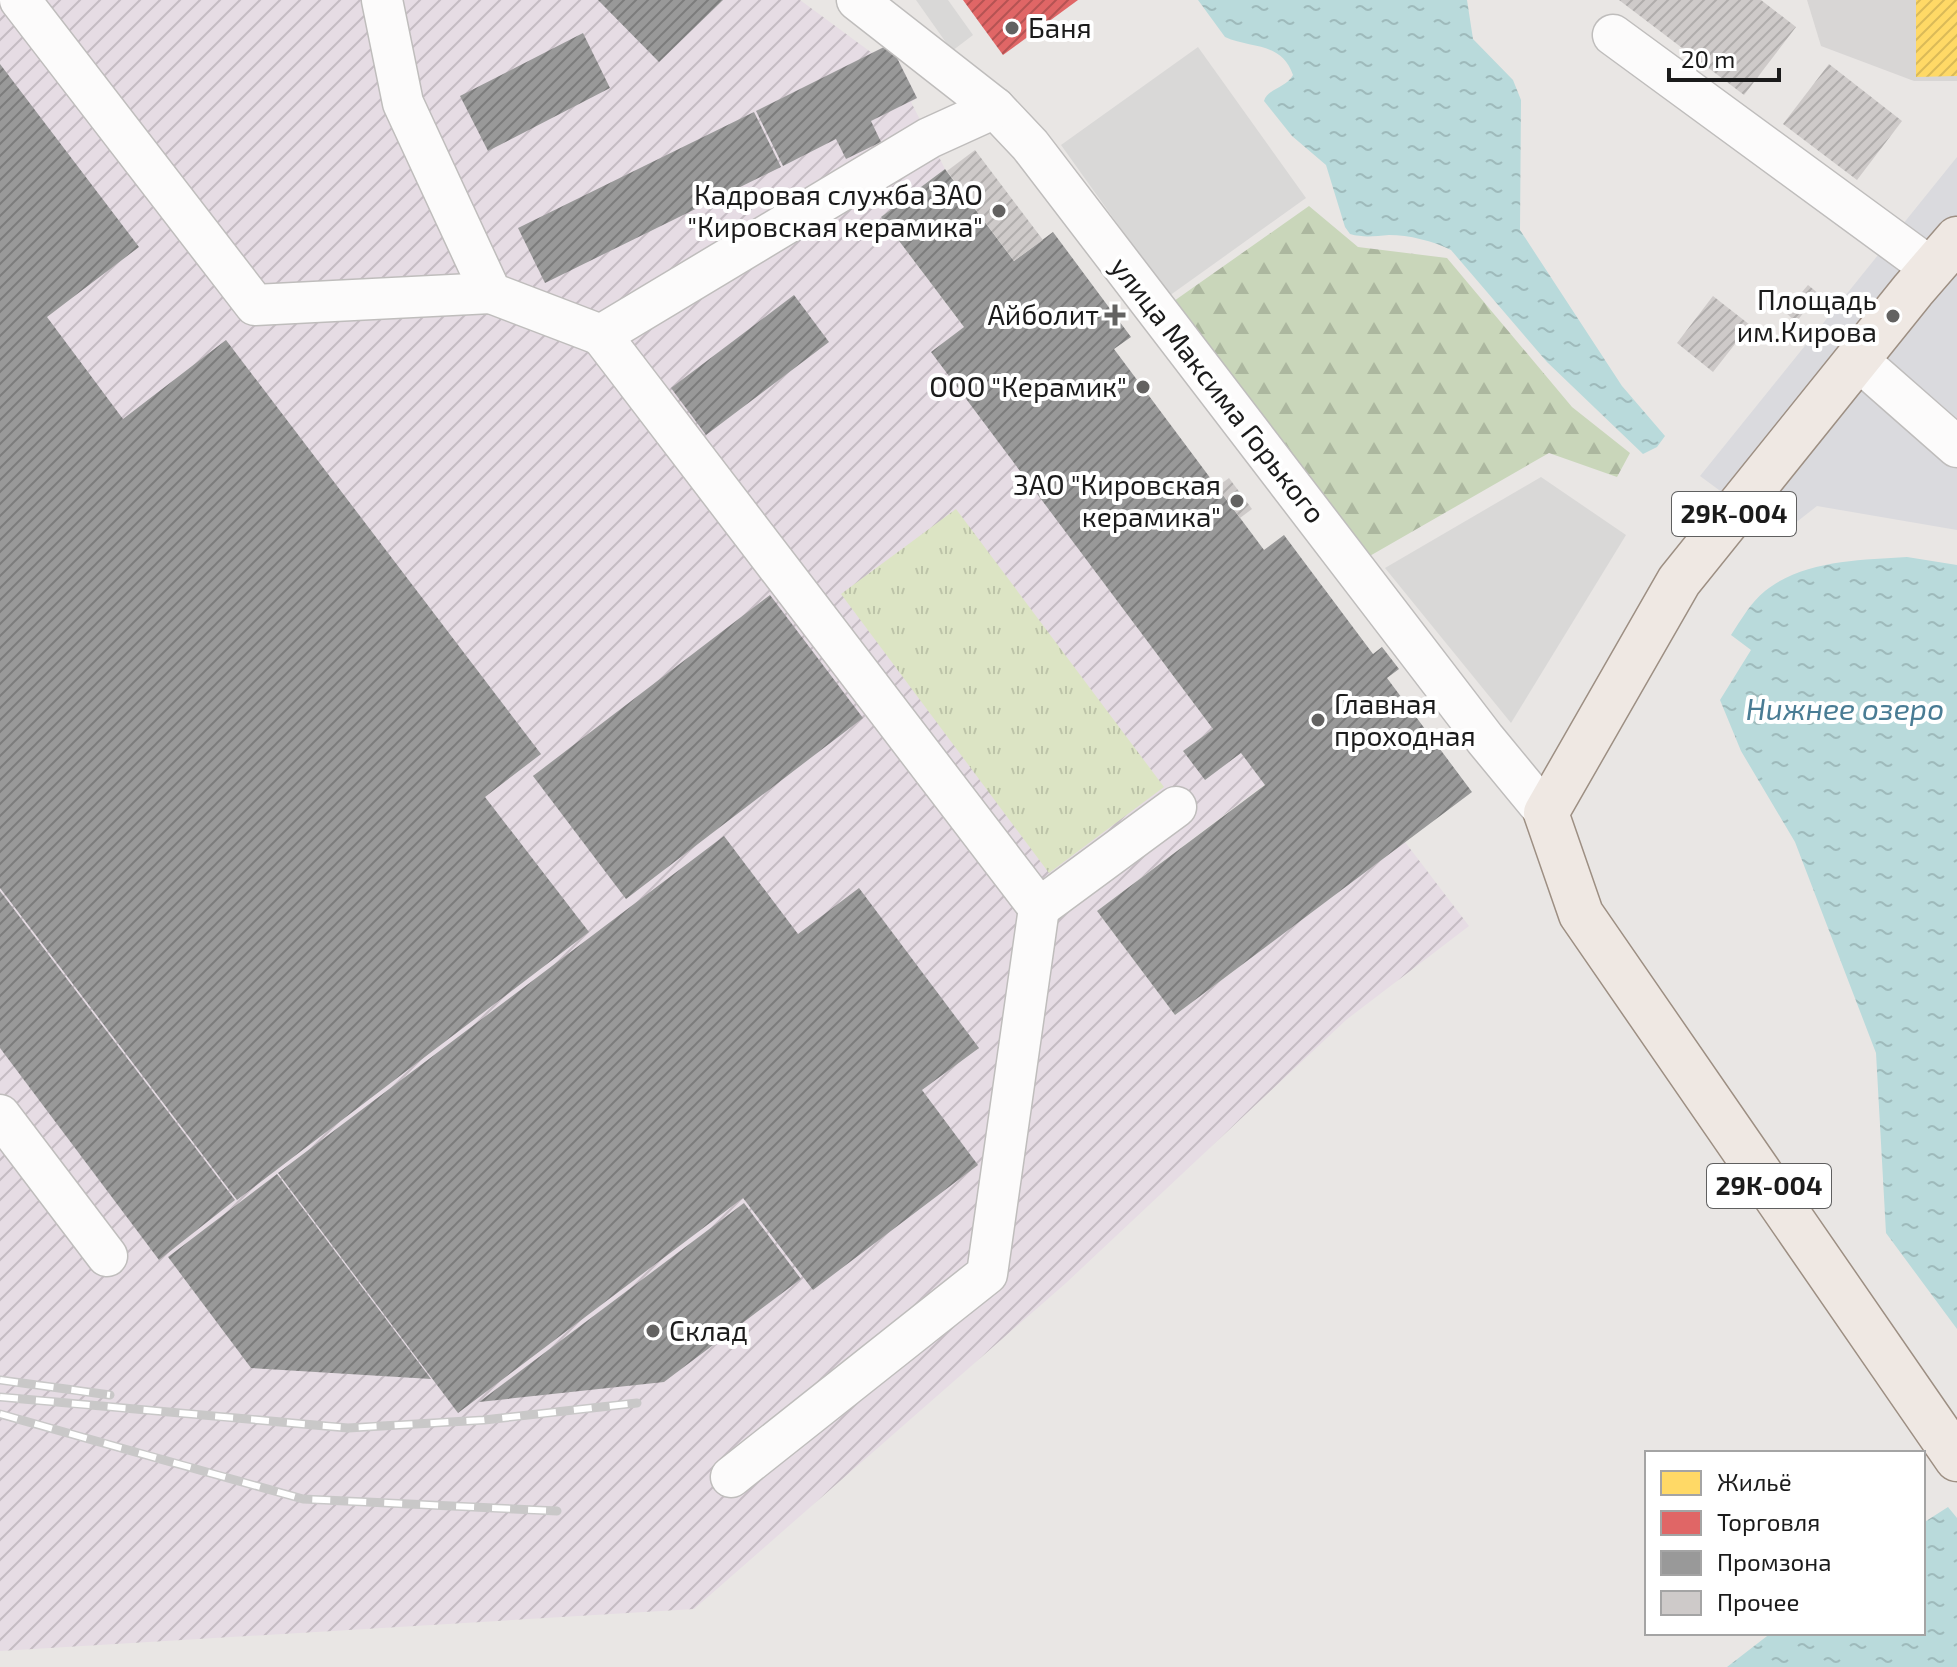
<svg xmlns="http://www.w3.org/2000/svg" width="1957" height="1667" font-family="'Exo 2',sans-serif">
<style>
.residential{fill:#d8d6d5}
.industrial{fill:url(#industrial-furrows)}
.grass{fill:url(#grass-tufts)}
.forest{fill:url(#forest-firs)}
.parking{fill:#d9d8d7}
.plaza{fill:#dadade}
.water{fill:url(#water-ripples)}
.homes{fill:url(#homes-hatch)}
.shops{fill:url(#shops-hatch)}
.industry{fill:url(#industry-hatch)}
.building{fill:url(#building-hatch)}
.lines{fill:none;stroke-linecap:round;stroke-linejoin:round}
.minor-casing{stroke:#bfbdbc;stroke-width:43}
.major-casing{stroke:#9d8f83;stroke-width:47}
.minor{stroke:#fcfbfb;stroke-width:40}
.major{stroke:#efe8e3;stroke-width:44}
.rail-casing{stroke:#c9c8c8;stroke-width:9}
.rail{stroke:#fff;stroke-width:6;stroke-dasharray:18;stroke-linecap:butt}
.poi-dot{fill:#636261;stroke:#fff;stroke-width:3}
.labels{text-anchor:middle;stroke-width:8;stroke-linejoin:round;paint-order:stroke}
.shield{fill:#fff;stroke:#5f5f5f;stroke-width:2}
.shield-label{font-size:26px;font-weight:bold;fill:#1b1b1b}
.poi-label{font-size:28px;fill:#1b1b1b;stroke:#fff;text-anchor:end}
.street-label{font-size:28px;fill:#1b1b1b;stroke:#fff}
.water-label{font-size:30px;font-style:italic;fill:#497c94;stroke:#fff}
</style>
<defs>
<pattern id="industrial-furrows" width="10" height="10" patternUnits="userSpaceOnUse" patternTransform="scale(2)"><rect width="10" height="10" fill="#e6dce4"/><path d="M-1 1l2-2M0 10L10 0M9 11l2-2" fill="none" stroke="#c5bcc3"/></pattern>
<pattern id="grass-tufts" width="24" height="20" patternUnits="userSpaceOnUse" patternTransform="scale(2)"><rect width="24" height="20" fill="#dce4c4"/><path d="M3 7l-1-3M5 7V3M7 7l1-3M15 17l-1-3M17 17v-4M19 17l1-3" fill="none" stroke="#bcc3a8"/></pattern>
<pattern id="forest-firs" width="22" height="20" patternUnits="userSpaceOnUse" patternTransform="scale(2)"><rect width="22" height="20" fill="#c9d6ba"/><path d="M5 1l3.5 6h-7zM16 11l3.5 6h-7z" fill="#acb79f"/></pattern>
<pattern id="water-ripples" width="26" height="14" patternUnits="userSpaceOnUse" patternTransform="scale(2)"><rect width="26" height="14" fill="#b9dadb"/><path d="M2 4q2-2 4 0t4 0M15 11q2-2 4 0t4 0" fill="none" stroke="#9ebabb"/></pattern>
<pattern id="homes-hatch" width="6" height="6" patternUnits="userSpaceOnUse" patternTransform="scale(2)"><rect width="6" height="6" fill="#ffd966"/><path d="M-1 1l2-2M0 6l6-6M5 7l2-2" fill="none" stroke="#daba58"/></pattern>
<pattern id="shops-hatch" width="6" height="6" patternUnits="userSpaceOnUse" patternTransform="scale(2)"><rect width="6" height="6" fill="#e06666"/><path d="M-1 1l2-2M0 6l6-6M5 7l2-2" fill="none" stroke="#b55353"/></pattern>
<pattern id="industry-hatch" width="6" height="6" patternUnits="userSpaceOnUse" patternTransform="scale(2)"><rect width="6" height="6" fill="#999"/><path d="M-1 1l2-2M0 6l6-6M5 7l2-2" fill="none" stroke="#7c7c7c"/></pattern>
<pattern id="building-hatch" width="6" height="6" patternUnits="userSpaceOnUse" patternTransform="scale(2)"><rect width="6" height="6" fill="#cecac9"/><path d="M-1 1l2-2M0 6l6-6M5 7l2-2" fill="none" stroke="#b0adac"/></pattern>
</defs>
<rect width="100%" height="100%" fill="#e9e6e4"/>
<path class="residential" d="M1807 0H1957V81H1914L1821 46Z"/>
<path class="industrial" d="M0 0H800L872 53 890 44 917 98 911 102 945 169 881 217 964 327 932 352 1213 729 1183 751 1205 779 1241 753 1265 784 1097 911 1175 1015 1405 842 1469 926 1346 1020 1066 1283 694 1609 0 1651Z"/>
<path class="grass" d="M956 509 1164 787 1049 873 841 594Z"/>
<path class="forest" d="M1309 206 1358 247 1447 258 1572 407 1630 453 1617 477 1549 453 1368 557 1174 301Z"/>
<g class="parking">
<path d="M916 0H948L973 35 952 51Z"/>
<path d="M1198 47 1306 198 1169 296 1061 145Z"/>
<path d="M1541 477 1626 535 1511 723 1385 568Z"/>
</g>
<path class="plaza" d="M1957 157V530L1817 506 1780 535 1700 476Z"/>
<g class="water">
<path d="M1198 0H1467L1473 39 1513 80 1521 100 1520 230 1622 386 1665 436 1657 447 1643 454 1547 362 1451 250C1433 241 1409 235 1389 235 1375 236 1364 238 1350 234L1345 227 1326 165 1292 136 1264 101C1267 89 1286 88 1293 75 1281 41 1251 49 1225 37Z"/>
<path d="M1907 557 1957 565V1329L1886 1233 1876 1053 1795 842 1741 751 1720 700 1751 650 1731 635C1741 620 1751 602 1765 591 1804 560 1860 560 1907 557Z"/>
<path d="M1948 1507 1957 1518V1667H1727L1771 1633H1923V1523Z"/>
</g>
<path class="homes" d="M1916 0H1957V76L1916 77Z"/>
<path class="shops" d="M963 0H1078L1003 55Z"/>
<g class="industry">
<path d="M598 0H723L659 62Z"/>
<path d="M583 33 610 88 488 151 460 96Z"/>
<path d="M890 44 917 98 871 121 881 142 846 159 836 139 783 166 756 111Z"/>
<path d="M0 64 139 247 47 317 123 419 226 340 541 754 485 797 589 932 237 1200 0 888Z"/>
<path d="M754 112 781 167 545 283 518 228Z"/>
<path d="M945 169 1014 261 1053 232 1131 337 1114 349 1264 550 1284 535 1373 654 1382 647 1399 669 1387 678 1472 792 1175 1015 1097 911 1265 785 1241 753 1205 780 1183 751 1213 729 931 352 964 327 881 217Z"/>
<path d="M794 295 829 342 706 435 671 388Z"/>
<path d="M770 595 863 718 626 899 533 776Z"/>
<path d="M724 836 798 934 859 888 979 1048 922 1090 978 1165 813 1290 743 1198 458 1413 278 1173Z"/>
<path d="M0 891 235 1200 159 1260 0 1048Z"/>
<path d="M277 1174 431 1379 251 1368 168 1257Z"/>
<path d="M744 1203 801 1279 664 1382 479 1402Z"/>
</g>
<g class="building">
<path d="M1619 0H1761L1796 27 1744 95Z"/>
<path d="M1829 64 1902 121 1857 180 1783 124Z"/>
<path d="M975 150 1043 240 1014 261 947 171Z"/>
<path d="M1808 285 1819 294 1796 322 1785 312Z"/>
<path d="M1713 296 1750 325 1713 372 1677 343Z"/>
<path d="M1229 478 1252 509 1240 518 1217 487Z"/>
</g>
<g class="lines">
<g class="minor-casing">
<g id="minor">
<path d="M20 0 255 305 491 293"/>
<path d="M382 0 403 103 491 293 601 335"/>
<path d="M857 0 995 108 1030 145 1485 739 1546 813"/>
<path d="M1613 35 1931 268"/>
<path d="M995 108 929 138 601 335 1039 908 1176 807"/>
<path d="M1858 360 1957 447"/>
<path d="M0 1115 107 1256"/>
<path d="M731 1477 987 1274 1039 908"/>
</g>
</g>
<g class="major-casing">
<path id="major" d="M1957 239 1913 290 1679 581 1546 813 1581 914 1957 1459"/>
</g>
<use href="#minor" class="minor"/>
<use href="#major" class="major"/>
<g class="rail-casing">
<g id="rail">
<path d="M0 1380 110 1395"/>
<path d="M0 1397 348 1428 484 1420 637 1403"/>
<path d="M0 1414 303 1499 557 1511"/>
</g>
</g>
<use href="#rail" class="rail"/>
</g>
<g class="poi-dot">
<circle cx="1012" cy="28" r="8"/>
<circle cx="999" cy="211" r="8"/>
<path d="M1111 303h8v8h8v8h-8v8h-8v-8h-8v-8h8z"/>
<circle cx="1893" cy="316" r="8"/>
<circle cx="1143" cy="387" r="8"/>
<circle cx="1237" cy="501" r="8"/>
<circle cx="1318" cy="720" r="8"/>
<circle cx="653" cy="1331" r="8"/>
</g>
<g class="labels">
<g class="shield">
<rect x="1672" y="492" width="124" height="44" rx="6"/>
<rect x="1707" y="1164" width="124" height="44" rx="6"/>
</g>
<g class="shield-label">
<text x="1734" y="523">29К-004</text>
<text x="1769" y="1195">29К-004</text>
</g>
<g class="poi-label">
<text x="1028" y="38" text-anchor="start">Баня</text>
<text x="983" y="205">Кадровая служба ЗАО<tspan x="983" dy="32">"Кировская керамика"</tspan></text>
<text x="1877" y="310">Площадь<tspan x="1877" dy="32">им.Кирова</tspan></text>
<text x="1099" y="325">Айболит</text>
<text x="1127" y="397">ООО "Керамик"</text>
<text x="1221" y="495">ЗАО "Кировская<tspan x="1221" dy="32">керамика"</tspan></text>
<text x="1334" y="714" text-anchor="start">Главная<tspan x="1334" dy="32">проходная</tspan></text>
<text x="669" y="1341" text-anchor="start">Склад</text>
</g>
<g class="street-label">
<text transform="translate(1218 390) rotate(52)" y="10">улица Максима Горького</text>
</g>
<g class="water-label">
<text x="1845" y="720">Нижнее озеро</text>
</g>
</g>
<rect x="1645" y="1451" width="280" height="184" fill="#ffffff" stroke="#a4a4a4" stroke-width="2"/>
<rect x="1661" y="1471" width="40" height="24" fill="#ffd966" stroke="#a4a4a4" stroke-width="2"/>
<text x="1717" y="1491" font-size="24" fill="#1b1b1b">Жильё</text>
<rect x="1661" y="1511" width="40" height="24" fill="#e06666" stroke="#a4a4a4" stroke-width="2"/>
<text x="1717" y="1531" font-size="24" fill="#1b1b1b">Торговля</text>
<rect x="1661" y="1551" width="40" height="24" fill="#999999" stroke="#a4a4a4" stroke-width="2"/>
<text x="1717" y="1571" font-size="24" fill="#1b1b1b">Промзона</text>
<rect x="1661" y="1591" width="40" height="24" fill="#cecac9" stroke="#a4a4a4" stroke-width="2"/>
<text x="1717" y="1611" font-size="24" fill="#1b1b1b">Прочее</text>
<path d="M1669 68v12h110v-12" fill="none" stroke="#1b1b1b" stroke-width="4"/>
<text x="1681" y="68" font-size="24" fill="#1b1b1b" stroke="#ffffff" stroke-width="6" paint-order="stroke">20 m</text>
</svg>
